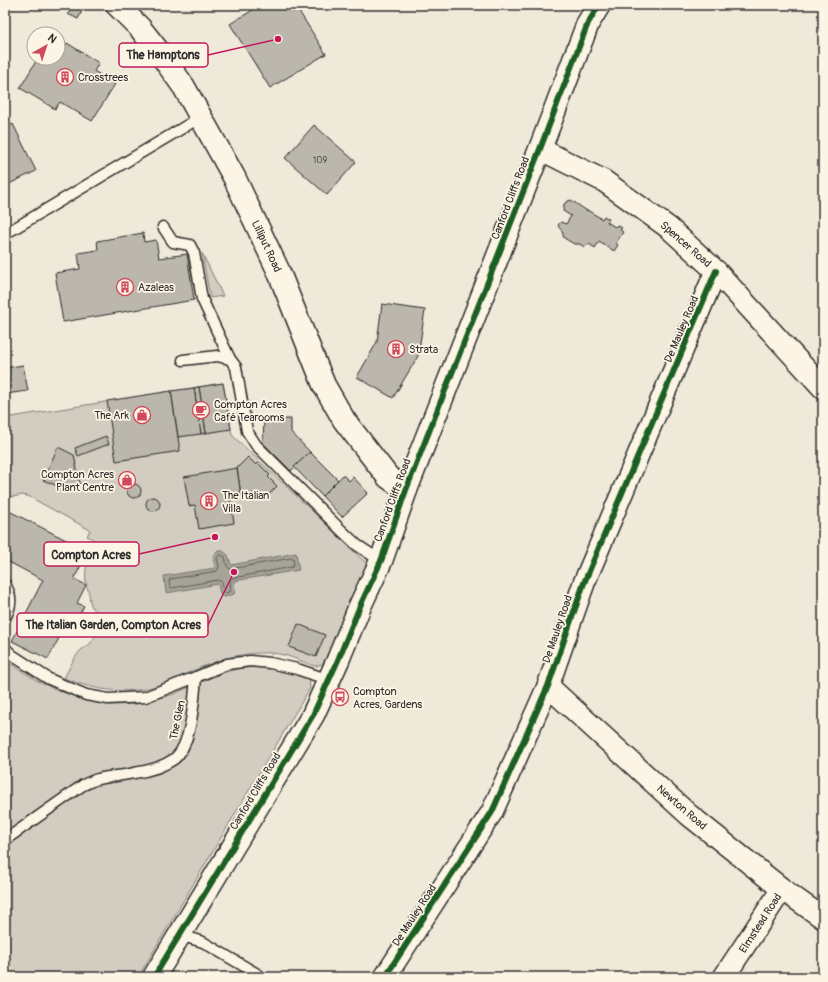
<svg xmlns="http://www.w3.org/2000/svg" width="828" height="982" font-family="Pangolin,sans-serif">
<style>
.green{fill:#d2cdc0;stroke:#7e7c76}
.water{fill:#a6a399;stroke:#75736d}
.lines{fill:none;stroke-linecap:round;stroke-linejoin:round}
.shore{stroke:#5c5b57;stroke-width:1}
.building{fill:#bcb7ac;stroke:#2b2b2b}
.lane-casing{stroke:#2b2b2b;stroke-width:13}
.street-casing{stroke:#2b2b2b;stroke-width:24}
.secondary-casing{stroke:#2b2b2b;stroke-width:25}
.lane{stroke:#fcf5e5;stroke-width:10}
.street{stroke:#fcf5e5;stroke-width:21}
.secondary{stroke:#fcf5e5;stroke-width:22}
.cycleway-casing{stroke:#fcf5e5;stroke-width:8}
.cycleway{stroke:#1b5e20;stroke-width:6}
.labels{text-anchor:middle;stroke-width:3.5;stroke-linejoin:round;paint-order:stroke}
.number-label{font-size:9px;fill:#4f4e4b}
.poi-label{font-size:11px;fill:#2b2b2b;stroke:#fcf5e5;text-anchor:start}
.street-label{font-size:11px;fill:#2b2b2b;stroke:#fcf5e5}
.leader{fill:none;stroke:#c2185b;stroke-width:1.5}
.callout-dot{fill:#c2185b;stroke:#fcf5e5;stroke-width:1.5}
.callout{fill:#fcf5e5;stroke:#c2185b;stroke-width:1.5}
.callout-label{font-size:12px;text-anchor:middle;font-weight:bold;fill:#2b2b2b}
</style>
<rect width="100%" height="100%" fill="#efe9da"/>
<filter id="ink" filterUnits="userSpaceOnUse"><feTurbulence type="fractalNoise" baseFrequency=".025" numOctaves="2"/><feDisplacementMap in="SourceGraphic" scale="8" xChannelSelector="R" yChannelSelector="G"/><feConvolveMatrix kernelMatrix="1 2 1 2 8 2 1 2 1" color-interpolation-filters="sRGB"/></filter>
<g filter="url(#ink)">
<g class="green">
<path d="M202 253 223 296 210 298Z"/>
<path d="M223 383 232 435 306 505 367 564 325 663C323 664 319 665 316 666 312 666 302 661 296 659 291 657 285 655 279 654 269 652 258 653 248 654 218 657 190 673 162 684 129 696 96 691 64 678 69 669 73 659 80 651 82 648 87 647 90 644 94 639 100 629 101 622 103 610 94 613 91 605 89 600 90 595 88 590 88 589 87 588 87 587 83 577 88 548 93 539L87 536 90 530 28 496 21 495 18 496 5 497V418Z"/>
<path d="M5 660 36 680 57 690 80 698 111 705 137 704 171 695 222 673 233 670 245 668 258 667 285 670 309 678 310 688 138 977H5Z"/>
</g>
<path class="water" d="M218 551H223L228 555 231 565 296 553 299 570 234 581 235 590 234 594 225 597 222 596 220 593 218 584 166 593 164 576 215 568 213 557Z"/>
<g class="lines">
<path class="shore" d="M220 555H222L225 557 227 566 230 569 291 558 293 559 294 565 292 567 233 578 230 581 231 591 226 593 224 591 222 582 218 580 172 588 170 587 169 581 170 579 217 571 219 567 217 558Z"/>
</g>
<g class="building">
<path d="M73 5H75L83 9 78 19 68 14Z"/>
<path d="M261 5H295L326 54 270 88 230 24Z"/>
<path d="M67 43 99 63 94 71 115 84 92 121 60 102 55 109 20 88 38 58H58V53L60 54Z"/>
<path d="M13 124 36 171 5 186V128Z"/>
<path d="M314 125 356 162 327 195 285 158Z"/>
<path d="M571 200 587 211V210L602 219 604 216 609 219 607 222 615 227 617 225 622 228 620 230 623 232 616 243 618 245 614 251 599 241 595 248 589 244 584 247 580 244H574L564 238 562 231 558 226 559 224 561 222 566 224 571 216 563 211 564 204 568 201Z"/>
<path d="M143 233 144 242 156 240 159 258 187 254 194 300 63 322 55 273 80 269 78 253 98 250 97 241Z"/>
<path d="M382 304 425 310 418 356 393 398 357 377 377 342Z"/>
<path d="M23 365 28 391 5 394V368Z"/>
<path d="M223 383 231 429 206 433 199 387Z"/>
<path d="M197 387H199L206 433 201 434 194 388Z"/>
<path d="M194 388 201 434 178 437 171 391Z"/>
<path d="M171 391 180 451 116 461 107 401Z"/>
<path d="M264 419H291V432L310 452 291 471 263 443Z"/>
<path d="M106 436 109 444 78 456 75 448Z"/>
<path d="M58 447 74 455 80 484 60 487 43 480Z"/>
<path d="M310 452 338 480 322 496 294 467Z"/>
<path d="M248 457 256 465 258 463 270 475 268 477 277 486 265 499 259 493 241 496 237 468Z"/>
<path d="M237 468 241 496 230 497 234 523 199 529 195 505 189 506 184 477Z"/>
<path d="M343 475 349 481 353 477 368 493 342 517 322 496Z"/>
<circle cx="134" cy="491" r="7"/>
<circle cx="153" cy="504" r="7"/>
<path d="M5 509 88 551 74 579 86 585 77 603 84 606 75 622 69 619 48 659 12 641 43 580 5 560Z"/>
<path d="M298 624 325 635 316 657 289 647Z"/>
</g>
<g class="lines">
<g class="lane-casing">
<g id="lane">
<path d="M163 227 173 242 190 245 194 253 202 299 230 359"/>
<path d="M5 234 201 117"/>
<path d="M183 360 217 356 230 359 236 367 247 431 256 445 340 529 357 545 381 561"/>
<path d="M5 584C12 596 12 605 5 618"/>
<path d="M5 648 12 655 49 679 86 695 108 699 145 697 196 677 227 664 250 661 270 663 297 669 329 680"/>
<path d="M5 840 83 785C88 783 93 780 98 779 110 776 122 776 134 773 148 771 163 767 174 759 192 745 194 699 196 677"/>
<path d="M179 935 203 942 259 975"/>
</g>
</g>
<g class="street-casing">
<g id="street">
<path d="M540 149 604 181 669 228 716 271 823 388"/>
<path d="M548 686 689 815 782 889 823 918"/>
<path d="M385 977 492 812 548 686 584 583 716 271"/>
<path d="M724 977 782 889"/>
</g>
</g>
<g class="secondary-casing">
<g id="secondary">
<path d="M117 5 140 28 159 52 184 87 234 177 278 270 324 385 344 420 388 477 406 490"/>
<path d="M154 977 313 715 338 660 360 606 381 561 406 490 540 149 588 23 599 5"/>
</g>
</g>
<use href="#lane" class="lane"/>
<use href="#street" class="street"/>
<use href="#secondary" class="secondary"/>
<g class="cycleway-casing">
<g id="cycleway">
<path d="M154 977 313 715 338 660 360 606 381 561 406 490 540 149 588 23 599 5"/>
<path d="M385 977 492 812 548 686 584 583 716 271"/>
</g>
</g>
<use href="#cycleway" class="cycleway"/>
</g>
</g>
<defs>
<g id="building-ring" transform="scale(0.9)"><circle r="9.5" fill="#fcf5e5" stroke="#d1495b" stroke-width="1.5"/><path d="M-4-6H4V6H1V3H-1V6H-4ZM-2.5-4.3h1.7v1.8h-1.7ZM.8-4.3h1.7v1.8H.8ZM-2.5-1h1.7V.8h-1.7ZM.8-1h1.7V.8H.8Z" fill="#d1495b"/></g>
<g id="cafe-ring" transform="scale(0.9)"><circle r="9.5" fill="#fcf5e5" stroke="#d1495b" stroke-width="1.5"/><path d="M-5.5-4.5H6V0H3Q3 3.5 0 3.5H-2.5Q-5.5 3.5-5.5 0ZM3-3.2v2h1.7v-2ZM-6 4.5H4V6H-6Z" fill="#d1495b"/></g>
<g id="shop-ring" transform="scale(0.9)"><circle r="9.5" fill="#fcf5e5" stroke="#d1495b" stroke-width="1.5"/><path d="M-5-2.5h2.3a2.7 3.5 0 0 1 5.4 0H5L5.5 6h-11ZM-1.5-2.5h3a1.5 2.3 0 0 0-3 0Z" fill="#d1495b"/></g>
<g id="bus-ring" transform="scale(0.9)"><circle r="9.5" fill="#fcf5e5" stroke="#d1495b" stroke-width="1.5"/><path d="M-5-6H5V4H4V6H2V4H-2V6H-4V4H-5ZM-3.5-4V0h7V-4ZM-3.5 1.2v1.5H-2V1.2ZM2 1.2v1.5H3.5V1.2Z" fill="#d1495b"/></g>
</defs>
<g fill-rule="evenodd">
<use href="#building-ring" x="65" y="77"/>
<use href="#building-ring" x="125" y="287"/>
<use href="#building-ring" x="396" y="349"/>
<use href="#cafe-ring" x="201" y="410"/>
<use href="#shop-ring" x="142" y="415"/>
<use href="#shop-ring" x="127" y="480"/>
<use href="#building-ring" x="209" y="501"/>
<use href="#bus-ring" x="340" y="697"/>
</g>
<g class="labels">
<g class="number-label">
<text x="320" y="163">109</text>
</g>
<g class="poi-label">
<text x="78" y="81">Crosstrees</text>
<text x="138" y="291">Azaleas</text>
<text x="409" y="353">Strata</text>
<text x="214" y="408">Compton Acres<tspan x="214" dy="13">Café Tearooms</tspan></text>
<text x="129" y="419" text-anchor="end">The Ark</text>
<text x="114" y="478" text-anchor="end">Compton Acres<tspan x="114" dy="13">Plant Centre</tspan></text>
<text x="222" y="499">The Italian<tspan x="222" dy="13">Villa</tspan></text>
<text x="353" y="695">Compton<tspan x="353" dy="13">Acres, Gardens</tspan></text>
</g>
<g class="street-label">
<text transform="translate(510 198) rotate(-69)" y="4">Canford Cliffs Road</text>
<text transform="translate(686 244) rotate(41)" y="4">Spencer Road</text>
<text transform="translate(267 246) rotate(65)" y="4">Lilliput Road</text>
<text transform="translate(681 329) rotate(-67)" y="4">De Mauley Road</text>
<text transform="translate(392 500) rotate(-70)" y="4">Canford Cliffs Road</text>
<text transform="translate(557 629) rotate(-71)" y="4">De Mauley Road</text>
<text transform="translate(177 720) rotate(-78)" y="4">The Glen</text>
<text transform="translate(255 791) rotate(-59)" y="4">Canford Cliffs Road</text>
<text transform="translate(682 807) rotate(41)" y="4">Newton Road</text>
<text transform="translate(414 915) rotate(-57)" y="4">De Mauley Road</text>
<text transform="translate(760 923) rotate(-57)" y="4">Elmstead Road</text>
</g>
</g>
<path class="leader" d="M278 39L208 55M215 537L139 554M234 572L208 625"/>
<g class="callout-dot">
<circle cx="278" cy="39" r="4"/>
<circle cx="215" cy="537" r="4"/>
<circle cx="234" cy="572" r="4"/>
</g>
<g class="callout">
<rect x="119" y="43" width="89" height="24" rx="4"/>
<rect x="44" y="542" width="95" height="24" rx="4"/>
<rect x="17" y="613" width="191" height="24" rx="4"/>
</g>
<g class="callout-label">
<text x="163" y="59">The Hamptons</text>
<text x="91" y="559">Compton Acres</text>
<text x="113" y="629">The Italian Garden, Compton Acres</text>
</g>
<rect width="828" height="982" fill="none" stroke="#fcf5e5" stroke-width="20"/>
<rect x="10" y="10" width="808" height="962" fill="none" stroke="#2b2b2b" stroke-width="1.5" filter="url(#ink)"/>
<g transform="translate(46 46) rotate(39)"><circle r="19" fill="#fcf5e5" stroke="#a8a49b"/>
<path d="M0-3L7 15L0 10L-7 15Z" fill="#d1495b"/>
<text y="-6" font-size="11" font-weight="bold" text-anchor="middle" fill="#2b2b2b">N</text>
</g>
</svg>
